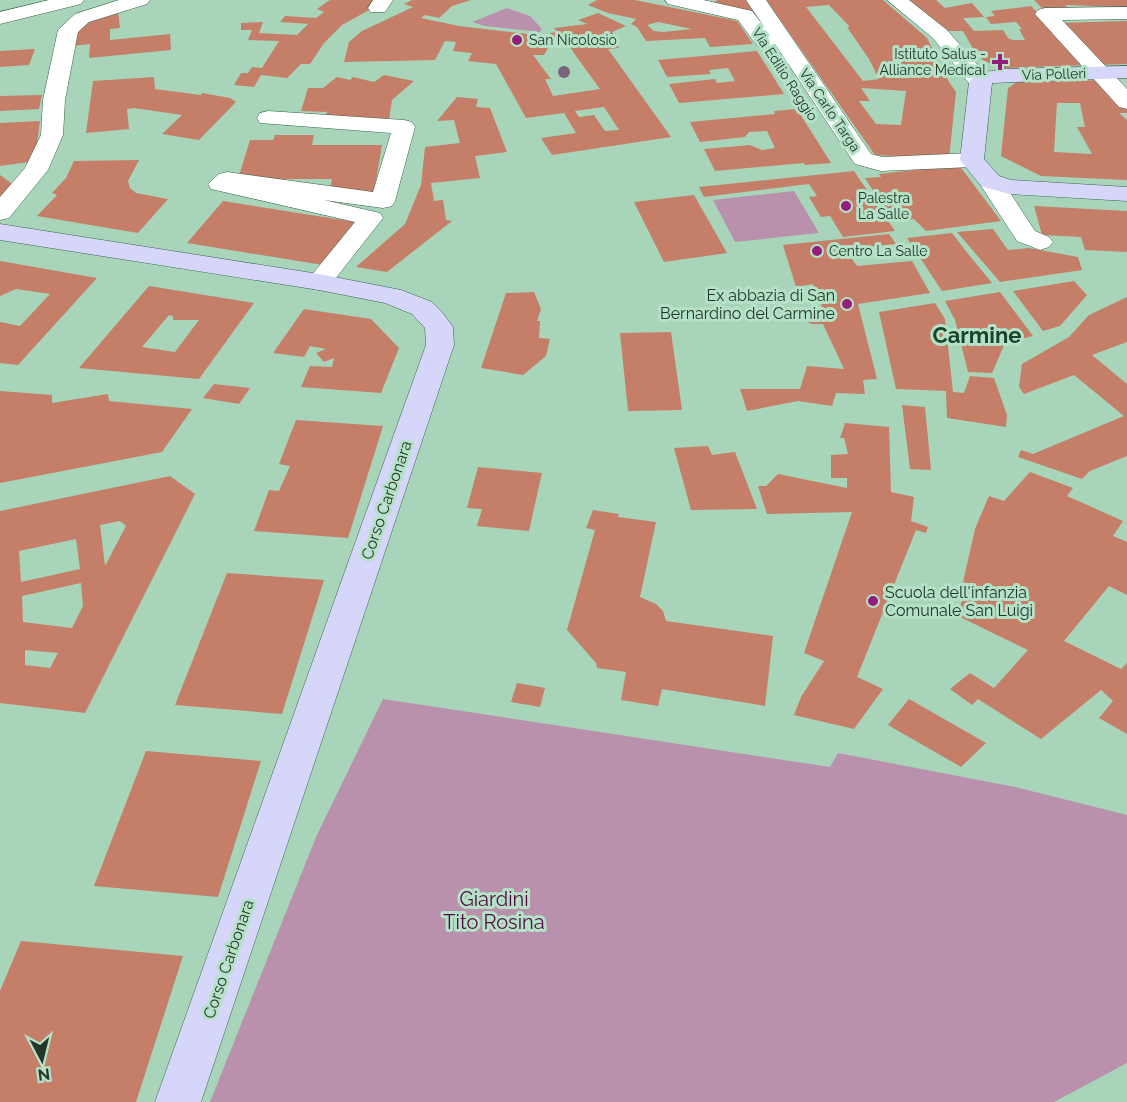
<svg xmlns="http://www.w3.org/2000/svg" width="1127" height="1102" font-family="Raleway,sans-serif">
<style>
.green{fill:#b991ac}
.building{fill:#c57e68;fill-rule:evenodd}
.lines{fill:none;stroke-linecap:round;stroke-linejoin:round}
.street-casing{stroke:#39624c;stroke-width:1}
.secondary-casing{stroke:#39624c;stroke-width:1}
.street{fill:#fff;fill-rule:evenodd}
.secondary{fill:#d5d6fa;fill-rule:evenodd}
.tree{fill:#796479}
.poi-dot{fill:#941e7b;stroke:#b5e2c7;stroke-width:2}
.labels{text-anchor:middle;stroke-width:6;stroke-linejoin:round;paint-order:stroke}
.far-poi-label{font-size:14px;fill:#24362b;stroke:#b5e2c7;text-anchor:start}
.far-street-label{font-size:14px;fill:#24362b;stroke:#b5e2c7}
.poi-label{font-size:16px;fill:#24362b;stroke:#b5e2c7;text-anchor:end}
.street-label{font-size:16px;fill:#24362b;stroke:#b5e2c7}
.near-park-label{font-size:20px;fill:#530844;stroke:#b5e2c7}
.district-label{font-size:22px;font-weight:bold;fill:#1a432e;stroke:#b5e2c7}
</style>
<rect width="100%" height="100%" fill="#a8d5ba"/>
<g class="green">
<path d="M507 8 530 16 542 29 540 32 485 26 472 22Z"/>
<path d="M794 191 819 233 735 242 713 200Z"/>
<path d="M383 699 830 767 838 753 1015 787 1127 815V1063L1054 1102H210L316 837Z"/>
</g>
<g class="building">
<path d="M330 0H377L371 9 342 25 324 43 310 64H301L287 78 261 75 254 87 234 85 241 73H248L252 67 262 68 279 41 248 40 252 30H241V23L263 22 259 33 297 35 308 24 280 22 285 16 316 18 324 12 317 9Z"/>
<path d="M412 0H471L452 6 439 18 425 15 421 18 459 26 553 37 550 33 558 32 554 28 587 24 578 20 598 13 626 26 612 32 619 42 616 43 619 48 608 49 671 137 552 155 541 138 576 133 564 113 526 118 496 64 468 61 472 53 453 51 456 42 445 41 435 60 344 62 349 42 362 31 413 7 404 4ZM566 41 576 56 600 89 553 96 545 79H551L533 55H544L551 43ZM604 107 619 130 605 131 594 115 579 117 575 111Z"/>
<path d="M597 0H635L733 20 738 22 753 44 710 47 705 38 646 41 637 27 631 24 636 19 608 13 588 5ZM658 22 692 29 663 32 654 31 647 25Z"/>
<path d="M718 0H746L755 14 708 5Z"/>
<path d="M766 0H883L927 38 949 82 956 92 949 159 875 155ZM829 5 850 27H847L869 59 879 79 863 81 806 7ZM861 88 906 91 901 125 876 124 859 101H870Z"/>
<path d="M904 0H936L945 8 972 3 984 17 963 18 974 31 1003 30 1008 38 1013 40H1025L1019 29H1022L1016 22 991 24 986 17 995 16 991 11 1031 6 1088 65 1003 68 984 61 975 52 963 31H942Z"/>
<path d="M1034 0H1127V7L1065 5 1068 8 1043 9Z"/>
<path d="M118 11 120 28 110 29V40L170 34 171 50 89 58 90 44 73 46 79 24Z"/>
<path d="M1127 21V64L1097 65 1058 23Z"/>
<path d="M35 49 29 65 0 67V51Z"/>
<path d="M757 51 784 94 679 103 669 84 715 79 717 83 735 81 728 68 709 70 711 74 667 77 658 60Z"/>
<path d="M384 75 414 81 392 100 389 120 325 121 327 112 301 111 308 88H323L337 77 350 80 353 77 374 82Z"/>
<path d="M154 77 155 89 201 95 202 93 230 98 236 102 199 140 162 134 182 115 134 108 127 109 129 129 86 133 93 81Z"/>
<path d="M1102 80 1127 106V113H1119L1127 120V180L1041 176 1001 156 1008 88 1017 82ZM1057 103H1080L1085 127H1077L1092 154 1054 152Z"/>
<path d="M42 95 39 109 0 111V96Z"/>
<path d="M457 97 478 99 476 107 490 108 507 152 475 156 480 178 431 183 434 201 443 200 446 220 452 221 387 272 356 267 405 224 421 185 425 147 460 143 454 120 437 121Z"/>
<path d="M797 109 831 163 805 165 804 163 715 171 704 149 750 145 762 150 775 148 767 131 749 132 745 137 700 142 690 122 775 114 774 111Z"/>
<path d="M40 121 37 143 29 162 0 166V123Z"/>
<path d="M275 135H314L312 145H382L374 193H329L332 179H238L250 140H273Z"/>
<path d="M139 160 128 181 130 188 136 193 168 199 138 233 37 216 57 195 52 193 66 178 74 161Z"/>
<path d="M959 165 1001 221 926 231 914 219 892 221 865 178 881 177 879 174Z"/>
<path d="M854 171 895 231 843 237 830 216 821 217 809 197 817 196 809 184 704 197 699 187Z"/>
<path d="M0 175 15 186 0 201Z"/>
<path d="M694 195 727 253 664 262 634 202Z"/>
<path d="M223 201 355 222 323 265 187 243Z"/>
<path d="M1034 206 1127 211V252L1085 250 1081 237 1042 235Z"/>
<path d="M993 229 1008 250 1029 248 1078 257 1082 270 1000 282 957 232Z"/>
<path d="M952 233 969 255 992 283 942 291 907 238Z"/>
<path d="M889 234 896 244 845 249 857 266 912 261 930 293 858 304 877 379 863 380 865 394 836 393 832 406 798 401 747 411 740 389H800L807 366 844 369 823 324H811L807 321 804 312 808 308 822 307 813 284 796 287 783 245Z"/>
<path d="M0 261 97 278 18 365 0 363V322L20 326 50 294 16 289 0 296Z"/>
<path d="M1074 281 1087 295 1060 326 1043 331 1013 291Z"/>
<path d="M149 286 254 303 199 379 79 368ZM169 315 173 316V320H199L175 352 142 347Z"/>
<path d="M534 292 541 309 537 321H540L539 338 550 339 546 356 523 375 481 368 506 293Z"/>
<path d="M1000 292 1033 336 1005 343 992 373 968 372 955 320 945 301Z"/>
<path d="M1127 297V342L1092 355 1127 384V456L1090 471 1082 479 1018 457 1021 450 1033 454 1124 416 1074 375 1024 394 1019 387 1022 364 1069 337 1089 315Z"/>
<path d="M935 303 945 319 953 392 964 393 970 376 994 378 1007 415 1006 427 947 418 946 391 896 389 879 312Z"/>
<path d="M304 309 371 319 399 348 381 393 301 387 310 366 332 367 334 358 324 362 316 353 326 349 310 346 304 357 273 353Z"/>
<path d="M671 332 682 410 628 411 620 333Z"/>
<path d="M214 384 250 388 239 404 203 398Z"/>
<path d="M0 391 52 395V403L108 394 109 401 192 409 162 452 0 483Z"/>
<path d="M902 405 925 407 931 470 910 469Z"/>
<path d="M296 420 383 426 348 538 254 531 269 490 279 491 290 466 279 464Z"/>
<path d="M845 423 889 427 891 492 914 497 911 521 928 527 926 533 916 530 857 677 883 689 854 729 794 715 801 697 824 661 804 653 852 512 767 514 758 486H766L778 474 847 488V478H831V455L848 454 844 438H840Z"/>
<path d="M708 446 712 455 735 452 757 509 691 510 674 448Z"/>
<path d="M478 467 542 473 529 531 477 526 482 509 467 508Z"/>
<path d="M1030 472 1073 488 1067 496 1123 521 1113 536 1127 542V595L1109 586 1064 641 1121 669 1127 663V734L1099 718 1113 701 1101 690 1041 739 978 699 972 705 950 689 970 673 994 688 1028 650 956 615 967 590 987 602 994 591 963 582 975 529 989 496 1004 501Z"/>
<path d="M170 476 195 494 85 713 0 703V511ZM120 521 126 526 105 566 100 525ZM76 539 80 569 21 582 19 551ZM81 583 83 606 72 628 23 622 22 596ZM25 650 58 653 50 668 25 665Z"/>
<path d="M593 510 619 514 618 517 656 522 640 597 656 604 663 611 666 621 773 636 765 706 662 689 658 706 621 700 626 672 597 668 596 663 567 630 595 530 586 528Z"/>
<path d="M227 573 324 580 282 714 175 705Z"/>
<path d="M517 683 545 688 540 707 511 702Z"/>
<path d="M909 699 986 743 961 767 888 725Z"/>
<path d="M146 751 261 761 218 897 94 886Z"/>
<path d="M21 941 183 956 136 1102H0V991Z"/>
</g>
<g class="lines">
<g class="street-casing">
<g id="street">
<path d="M49 0H84L81 4 0 24V12Z"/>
<path d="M119 0H150L147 4 89 22 78 32 65 100 63 135 48 170 9 218 0 220V197L25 168 41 135 43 100 58 30 75 14Z"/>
<path d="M373 0H393L385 12H371L368 8Z"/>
<path d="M665 0H703L752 11 765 28 746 0H766L871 154 882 157 972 153 980 155 984 160 980 165 972 167 881 171 855 164 775 44 772 47 765 49 758 47 738 20 668 4Z"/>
<path d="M887 0H909L947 30 988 77 991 82 988 87 980 89 972 87 933 38Z"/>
<path d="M1127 7V19L1062 20 1127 89V109L1119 107 1035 14 1038 10 1045 8Z"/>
<path d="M268 111 404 120 412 122 415 127 395 201 392 206 383 208 324 200 380 213 383 218 328 288 319 290 310 288 306 282 355 222 211 189 208 184 219 174 227 172 373 192 391 133 260 123 257 118 260 113Z"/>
<path d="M990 174 999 176 1035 231 1049 237 1053 242 1049 247 1040 250 1017 241 978 181 981 176Z"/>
</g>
</g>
<g class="secondary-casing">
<g id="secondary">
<path d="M1127 66V78L992 83 984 159 999 176 1011 180 1127 187V201L1009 194 981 186 960 160 969 82 978 73 1004 69Z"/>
<path d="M0 224 319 274 401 290 432 302 442 312 453 327 454 345 201 1102H155L426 345 425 328 412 314 385 303 319 290 0 240Z"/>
</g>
</g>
<use href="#street" class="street"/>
<use href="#secondary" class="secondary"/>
</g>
<circle class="tree" cx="564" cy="72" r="6"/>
<g class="poi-dot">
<circle cx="517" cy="40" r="6"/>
<path d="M997 53h6v6h6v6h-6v6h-6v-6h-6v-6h6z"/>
<circle cx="846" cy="206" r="6"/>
<circle cx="817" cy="251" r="6"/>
<circle cx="847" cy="304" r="6"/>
<circle cx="873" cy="601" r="6"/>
</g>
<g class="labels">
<g class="far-poi-label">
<text x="529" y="45">San Nicolosio</text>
<text x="986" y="59" text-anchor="end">Istituto Salus -<tspan x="986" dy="16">Alliance Medical</tspan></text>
<text x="858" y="203">Palestra<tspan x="858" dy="16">La Salle</tspan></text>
<text x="829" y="256">Centro La Salle</text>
</g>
<g class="far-street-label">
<text transform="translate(785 74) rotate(57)" y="5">Via Edilio Raggio</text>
<text transform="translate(1054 74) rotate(-2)" y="5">Via Polleri</text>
<text transform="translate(830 110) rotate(56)" y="5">Via Carlo Targa</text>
</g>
<g class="poi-label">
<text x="835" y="301">Ex abbazia di San<tspan x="835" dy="18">Bernardino del Carmine</tspan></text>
<text x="885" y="598" text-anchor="start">Scuola dell'infanzia<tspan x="885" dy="18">Comunale San Luigi</tspan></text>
</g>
<g class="street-label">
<text transform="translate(386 500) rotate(-71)" y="6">Corso Carbonara</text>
<text transform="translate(228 959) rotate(-71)" y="6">Corso Carbonara</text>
</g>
<g class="near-park-label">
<text x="494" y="906">Giardini<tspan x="494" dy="23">Tito Rosina</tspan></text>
</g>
<g class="district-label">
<text x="977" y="343">Carmine</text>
</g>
</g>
<g transform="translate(42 1060) rotate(173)" stroke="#b5e2c7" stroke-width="4.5" paint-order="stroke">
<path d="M0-4.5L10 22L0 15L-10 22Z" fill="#24362b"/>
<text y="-9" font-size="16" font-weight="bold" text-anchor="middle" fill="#24362b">N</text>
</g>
</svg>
